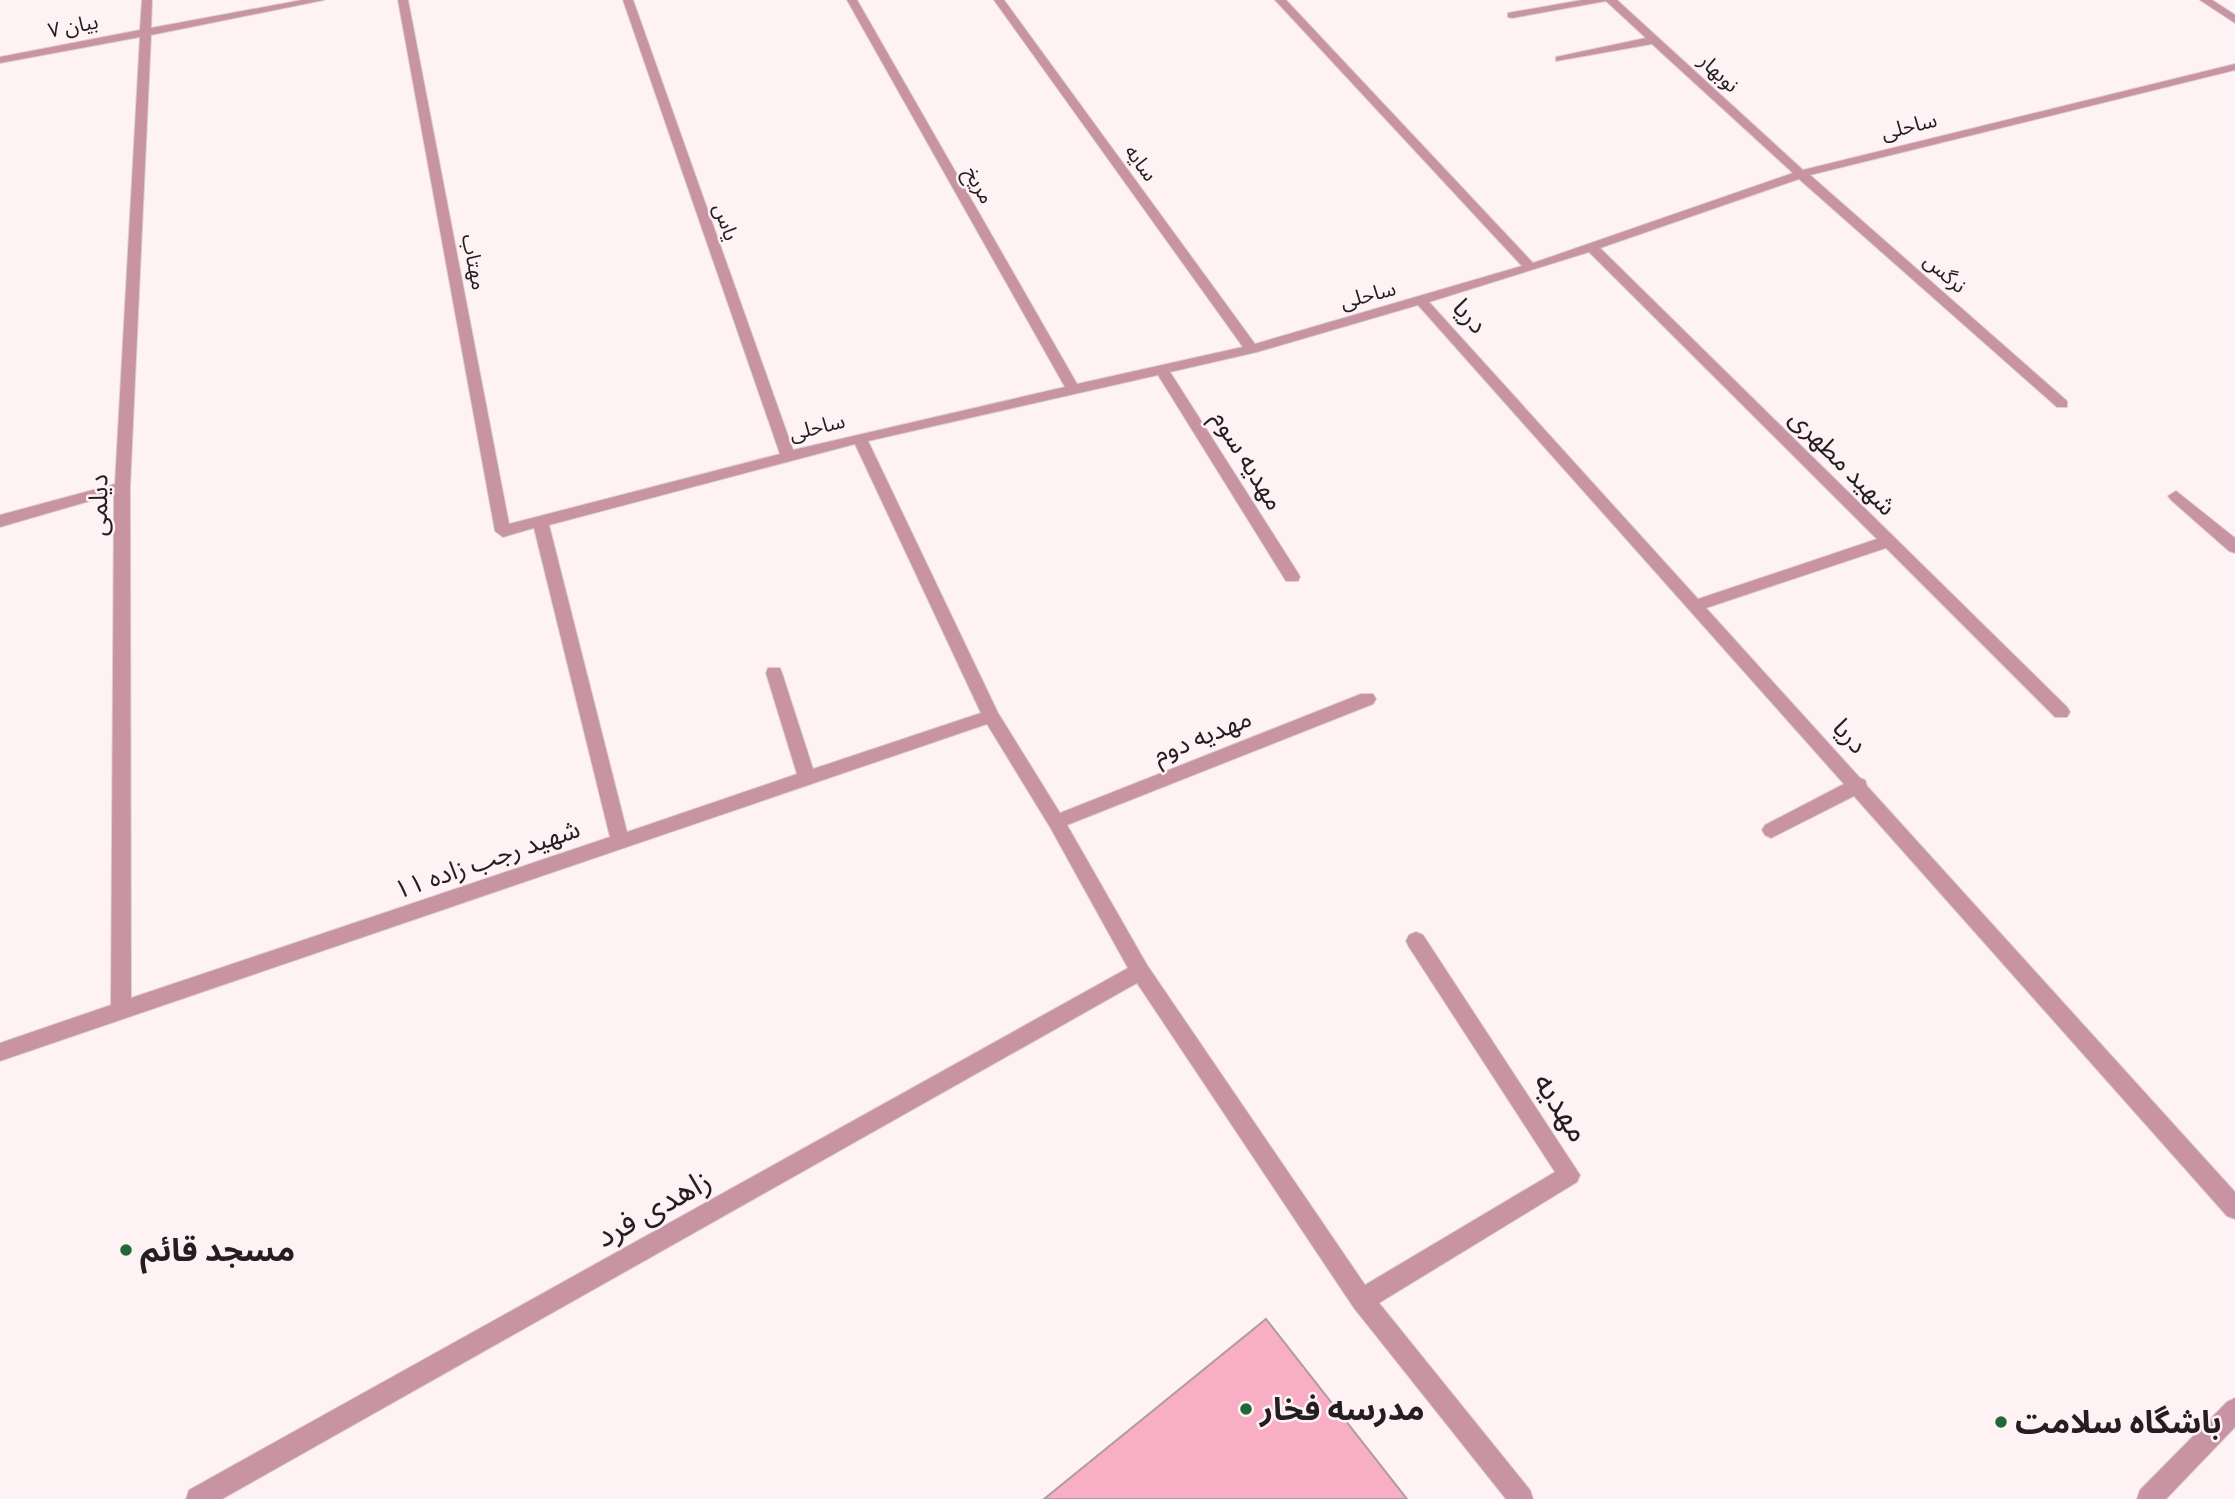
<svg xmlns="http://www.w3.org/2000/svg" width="2235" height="1499" font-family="Signika,'Noto Sans Arabic',sans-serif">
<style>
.building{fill:#f8aec5;stroke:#af9ca1;stroke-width:2}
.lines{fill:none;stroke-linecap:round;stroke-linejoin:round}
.minor-casing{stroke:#dbd0d3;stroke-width:2}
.minor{fill:#c893a3;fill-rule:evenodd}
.poi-dot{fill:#206834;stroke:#fef2f5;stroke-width:2.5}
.labels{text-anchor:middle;stroke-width:5;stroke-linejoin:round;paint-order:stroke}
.far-street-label{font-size:21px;fill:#251e20;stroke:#fef2f5}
.street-label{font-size:26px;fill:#251e20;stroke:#fef2f5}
.near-street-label{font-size:32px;fill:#251e20;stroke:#fef2f5}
.near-poi-label{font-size:32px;font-weight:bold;fill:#251e20;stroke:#fef2f5;text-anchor:start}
</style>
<rect width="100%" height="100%" fill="#fef2f5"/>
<path class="building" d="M1266 1319 1407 1499H1044Z"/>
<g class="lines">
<g class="minor-casing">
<g id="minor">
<path d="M142 0H152L151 28 302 0H324L151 35 130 487 131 998 610 837 534 528 503 537 495 531 398 0H408L509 524 780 454 623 0H633L793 450 1065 387 847 0H857L1077 384 1243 347 994 0H1004L1255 344 1522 266 1275 0H1286L1533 263 1793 173 1652 44 1556 61V57L1646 38 1606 1 1512 18 1508 17V13L1582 0H1617L1803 170 2235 64V70L1810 175 2067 401V407H2057L1799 179 1600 248 2067 707 2070 712 2067 717H2055L1886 548 1706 608 1860 778 1865 780 1867 786 2235 1192V1219L2227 1216 1854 796 1777 835 1771 838 1765 835 1762 830 1765 825 1844 784 1418 305 1257 352 1170 372 1298 573 1300 577 1298 581H1286L1158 375 868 441 998 713 1060 813 1361 694H1373L1376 699 1373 704 1067 825 1147 965 1365 1285 1555 1172 1409 947 1406 941 1409 935 1416 932 1423 935 1580 1175 1577 1182 1379 1303 1530 1490 1533 1499H1506L1354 1308 1137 983 222 1499H186L189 1490 1128 968 1050 827 987 724 0 1061V1043L111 1005 114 494 0 527V515L115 484 140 37 0 63V57L140 30ZM1589 252 1877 539 1698 599 1429 302ZM855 444 981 713 813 769 782 673 780 668H768L766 673 797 774 627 832 549 525Z"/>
<path d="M2200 0H2212L2235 15V23Z"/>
<path d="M2176 491 2235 538V553L2229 551 2171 500 2168 496Z"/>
<path d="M2235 1398V1427L2166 1499H2137L2140 1490 2227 1402Z"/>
</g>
</g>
<use href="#minor" class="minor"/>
</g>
<g class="poi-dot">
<circle cx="126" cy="1250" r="7"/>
<circle cx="1246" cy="1409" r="7"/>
<circle cx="2001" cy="1422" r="7"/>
</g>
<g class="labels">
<g class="far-street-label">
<text transform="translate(73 26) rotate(-11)" y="7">بیان ۷</text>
<text transform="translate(1719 73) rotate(43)" y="7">نوبهار</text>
<text transform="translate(1909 126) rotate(-14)" y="7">ساحلی</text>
<text transform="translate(1141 163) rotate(54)" y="7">سایه</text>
<text transform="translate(979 185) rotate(60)" y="7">مریخ</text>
<text transform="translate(726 222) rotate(71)" y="7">یاس</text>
<text transform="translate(474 262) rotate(79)" y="7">مهتاب</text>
<text transform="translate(1945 273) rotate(41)" y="7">نرگس</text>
<text transform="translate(1368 295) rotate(-15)" y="7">ساحلی</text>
<text transform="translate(817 427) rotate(-14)" y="7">ساحلی</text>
</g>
<g class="street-label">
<text transform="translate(1470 316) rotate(48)" y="9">دریا</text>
<text transform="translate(1248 460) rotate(58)" y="9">مهدیه سوم</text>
<text transform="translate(1843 462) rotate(45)" y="9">شهید مطهری</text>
<text transform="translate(98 505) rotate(-89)" y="9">دیلمی</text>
<text transform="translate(1202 736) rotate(-22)" y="9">مهدیه دوم</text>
<text transform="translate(1850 736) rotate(48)" y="9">دریا</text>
<text transform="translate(487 859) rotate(-19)" y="9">شهید رجب زاده ۱۱</text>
</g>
<g class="near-street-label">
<text transform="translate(1562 1107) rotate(57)" y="11">مهدیه</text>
<text transform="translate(653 1208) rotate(-29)" y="11">زاهدی فرد</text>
</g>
<g class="near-poi-label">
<text x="140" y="1261">مسجد قائم</text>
<text x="1260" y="1420">مدرسه فخار</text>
<text x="2015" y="1433">باشگاه سلامت</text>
</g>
</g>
</svg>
